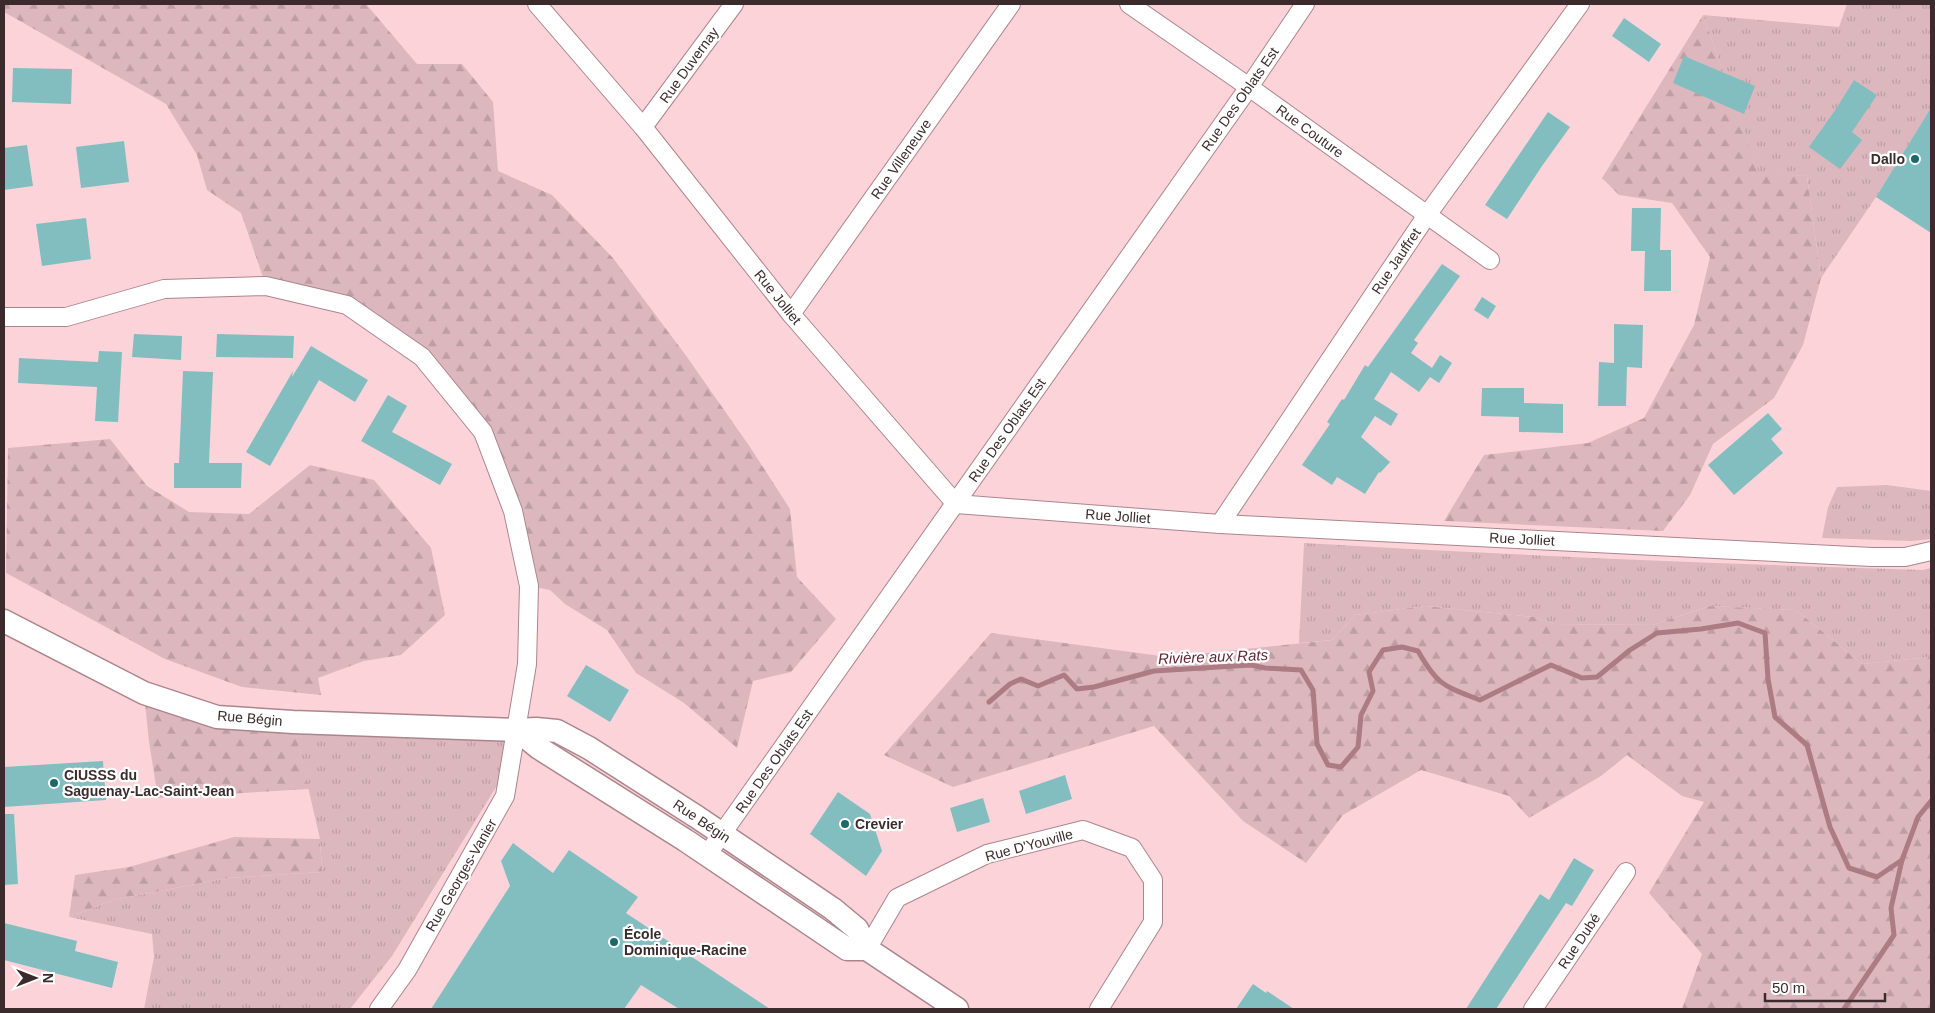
<svg xmlns="http://www.w3.org/2000/svg" width="1935" height="1013" font-family="Helvetica,sans-serif">
<style>
.grass{fill:url(#grass-tufts)}
.forest{fill:url(#forest-firs)}
.lines{fill:none;stroke-linecap:round;stroke-linejoin:round}
.stream{stroke:#ac7b84;stroke-width:5}
.building{fill:#82bebf}
.minor-casing{stroke:#ac858c;stroke-width:20}
.tertiary-casing{stroke:#ac858c;stroke-width:25}
.minor{stroke:#fff;stroke-width:18}
.tertiary{stroke:#fff;stroke-width:22}
.poi-dot{fill:#1c696b;stroke:#fff;stroke-width:2}
.labels{text-anchor:middle;stroke-width:4.5;stroke-linejoin:round;paint-order:stroke}
.street-label{font-size:14px;fill:#3b2b2d;stroke:#fff}
.poi-label{font-size:14px;font-weight:bold;fill:#3b2b2d;stroke:#fff;text-anchor:start}
.water-label{font-size:15px;font-style:italic;fill:#642535;stroke:#fff}
</style>
<defs>
<pattern id="grass-tufts" width="24" height="20" patternUnits="userSpaceOnUse" patternTransform="scale(1.25)"><rect width="24" height="20" fill="#dcb8be"/><path d="M3 7l-1-3M5 7V3M7 7l1-3M15 17l-1-3M17 17v-4M19 17l1-3" fill="none" stroke="#be9ea4"/></pattern>
<pattern id="forest-firs" width="22" height="20" patternUnits="userSpaceOnUse" patternTransform="scale(1.25)"><rect width="22" height="20" fill="#dcb8be"/><path d="M5 1l3.5 6h-7zM16 11l3.5 6h-7z" fill="#be9ea4"/></pattern>
</defs>
<rect width="100%" height="100%" fill="#fdd3da"/>
<g class="grass">
<path d="M1847 4H1931V120L1926 117 1876 197 1821 278 1807 176 1759 174 1703 15 1839 27Z"/>
<path d="M1887 485 1931 491V539L1911 541 1822 538 1828 507 1837 487Z"/>
<path d="M1304 543C1510 555 1716 564 1923 570L1931 568V657L1862 664 1796 610 1710 606 1652 625 1554 624 1534 617 1425 606 1355 615 1332 640 1299 643Z"/>
<path d="M293 722 517 730 498 784 392 956 350 1009H144L154 957 152 934 69 917 113 900 227 878 322 872 320 839Z"/>
</g>
<g class="forest">
<path d="M4 4H366L417 64H462L493 102 498 171 552 195 613 258 687 357 750 447 790 509 797 577 836 619 791 672 753 681 737 748 684 703 636 673 607 630 565 604 550 590 529 586 483 432 422 357 347 305 266 286 241 213 207 190 197 155 166 104 4 12Z"/>
<path d="M1703 15 1759 173 1807 176 1821 278 1803 345 1774 398 1713 444 1690 495 1663 531 1444 521 1484 455 1588 443 1644 418 1694 325 1710 257 1672 203 1619 195 1602 178Z"/>
<path d="M110 439 147 486 189 512 249 514 310 465 374 480 431 548 445 615 401 655 364 661 318 678 321 695 242 687 165 659 6 573 8 448Z"/>
<path d="M1425 606 1534 617 1554 624 1652 625 1710 606 1796 610 1862 664 1931 657V1009H1682L1702 954 1649 893 1704 802 1682 796 1627 755 1601 776 1529 818 1509 796 1421 770 1343 815 1306 863 1243 821 1154 726 953 787 884 755 991 633 1168 657 1332 640 1355 615Z"/>
<path d="M144 693 293 722 309 789 158 798 149 742Z"/>
<path d="M234 837 320 839 322 872 227 878 113 900 69 917 75 875 129 867Z"/>
</g>
<g class="lines">
<g class="stream">
<path d="M989 702 1010 684 1021 679 1038 686 1064 675 1077 689 1094 687 1154 671 1251 665 1265 668 1301 670 1313 690 1317 744 1328 765 1341 767 1358 747 1361 715 1373 691 1369 672 1383 650 1402 647 1418 651C1438 686 1444 686 1480 700L1551 665 1582 678 1597 677 1630 650 1657 633 1701 629 1738 623 1765 633 1768 679 1775 717 1807 745 1830 827 1849 868 1877 877 1902 860"/>
<path d="M1844 1009 1894 935 1891 908 1902 860 1918 817 1931 801"/>
</g>
</g>
<g class="building">
<path d="M1624 18 1661 44 1649 62 1612 36Z"/>
<path d="M1684 56 1755 86 1744 114 1673 83Z"/>
<path d="M13 68 72 69 71 104 12 102Z"/>
<path d="M1854 80 1877 95 1852 132 1862 140 1840 169 1809 147 1836 109Z"/>
<path d="M1931 108V233L1876 197Z"/>
<path d="M1548 112 1570 127 1542 166 1507 219 1485 205Z"/>
<path d="M124 141 129 182 81 188 76 147Z"/>
<path d="M27 145 33 186 4 190V148Z"/>
<path d="M1632 208H1661L1660 250H1671V291H1644L1645 251H1631Z"/>
<path d="M86 218 91 259 42 266 36 224Z"/>
<path d="M1442 264 1460 276 1414 340 1418 343 1411 353 1432 368 1440 355 1452 363 1439 383 1430 377 1419 392 1391 372 1374 399 1398 414 1391 426 1375 416 1361 437 1390 462 1380 473 1379 472 1365 494 1337 477 1332 485 1302 465 1330 424 1327 422 1342 399 1344 400 1365 365 1368 367Z"/>
<path d="M1482 297 1496 306 1488 319 1474 310Z"/>
<path d="M1614 324 1643 325 1642 368 1627 367 1626 406H1598L1599 362 1614 363Z"/>
<path d="M134 334 182 336 181 360 132 357Z"/>
<path d="M217 334 294 336 293 358 216 357Z"/>
<path d="M311 346 368 380 355 402 319 380 270 466 246 452 293 371 292 377Z"/>
<path d="M99 351 122 352 118 422 95 421 97 387 18 383 19 358 98 362Z"/>
<path d="M183 371 213 372 209 463H242L241 488H174V463H179Z"/>
<path d="M1482 388H1524V403L1563 404V433L1519 432V417L1481 416Z"/>
<path d="M388 395 407 406 392 432 452 464 440 485 361 441Z"/>
<path d="M1768 413 1782 429 1771 439 1783 453 1734 495 1708 465Z"/>
<path d="M586 665 629 690 610 722 567 696Z"/>
<path d="M103 761 106 800 4 807V767Z"/>
<path d="M1065 775 1072 799 1026 814 1019 791Z"/>
<path d="M838 792 870 814 882 851 866 876 810 834Z"/>
<path d="M983 798 990 822 957 832 950 808Z"/>
<path d="M4 814H14L18 884 4 885Z"/>
<path d="M513 843 553 873 569 850 638 897 626 913 770 1009H679L641 985 624 1009H431L510 886 501 861Z"/>
<path d="M1574 858 1594 870 1572 906 1566 903 1496 1009H1466L1540 894 1549 900Z"/>
<path d="M4 923 77 941 75 951 118 962 112 988 4 960Z"/>
<path d="M1253 984 1266 993 1267 991 1294 1009H1236Z"/>
</g>
<g class="lines">
<g class="minor-casing">
<g id="minor">
<path d="M537 4 643 127 791 314 956 504 1220 524 1872 557H1905L1931 551"/>
<path d="M1129 4 1249 87 1490 260"/>
<path d="M643 127 734 4"/>
<path d="M791 314 1011 4"/>
<path d="M4 317H66L164 289 266 286 347 305 422 357 483 432 513 511 529 586 527 664 505 796 407 970 379 1009"/>
<path d="M1220 524 1427 215 1580 4"/>
<path d="M707 855 1249 87 1305 4"/>
<path d="M867 949 897 898 987 854 1083 830 1132 848 1153 880V922L1099 1009"/>
<path d="M1533 1009 1626 872"/>
</g>
</g>
<g class="tertiary-casing">
<g id="tertiary">
<path d="M4 621 144 693 217 717 293 722 517 730 536 729 557 731 589 748 697 817 833 909 857 929 867 949 957 1009"/>
<path d="M517 730 539 748 685 840 847 949H867"/>
</g>
</g>
<use href="#minor" class="minor"/>
<use href="#tertiary" class="tertiary"/>
</g>
<g class="poi-dot">
<circle cx="1915" cy="159" r="5"/>
<circle cx="54" cy="783" r="5"/>
<circle cx="845" cy="824" r="5"/>
<circle cx="614" cy="942" r="5"/>
</g>
<g class="labels">
<g class="street-label">
<text transform="translate(689 65) rotate(-54)" y="5">Rue Duvernay</text>
<text transform="translate(1240 99) rotate(-55)" y="5">Rue Des Oblats Est</text>
<text transform="translate(1310 131) rotate(36)" y="5">Rue Couture</text>
<text transform="translate(901 159) rotate(-55)" y="5">Rue Villeneuve</text>
<text transform="translate(1396 261) rotate(-56)" y="5">Rue Jauffret</text>
<text transform="translate(778 297) rotate(51)" y="5">Rue Jolliet</text>
<text transform="translate(1007 430) rotate(-55)" y="5">Rue Des Oblats Est</text>
<text transform="translate(1118 516) rotate(4)" y="5">Rue Jolliet</text>
<text transform="translate(1522 539) rotate(3)" y="5">Rue Jolliet</text>
<text transform="translate(250 718) rotate(5)" y="5">Rue Bégin</text>
<text transform="translate(774 761) rotate(-55)" y="5">Rue Des Oblats Est</text>
<text transform="translate(702 821) rotate(34)" y="5">Rue Bégin</text>
<text transform="translate(1029 845) rotate(-15)" y="5">Rue D'Youville</text>
<text transform="translate(461 875) rotate(-60)" y="5">Rue Georges-Vanier</text>
<text transform="translate(1579 941) rotate(-56)" y="5">Rue Dubé</text>
</g>
<g class="poi-label">
<text x="1905" y="164" text-anchor="end">Dallo</text>
<text x="64" y="780">CIUSSS du<tspan x="64" dy="16">Saguenay-Lac-Saint-Jean</tspan></text>
<text x="855" y="829">Crevier</text>
<text x="624" y="939">École<tspan x="624" dy="16">Dominique-Racine</tspan></text>
</g>
<g class="water-label">
<text transform="translate(1213 657) rotate(-2)" y="5">Rivière aux Rats</text>
</g>
</g>
<rect width="1935" height="1013" fill="none" stroke="#3b2b2d" stroke-width="10"/>
<g transform="translate(35 978) rotate(90)" stroke="#ffffff" stroke-width="4" paint-order="stroke">
<path d="M0-4L9 19L0 12L-9 19Z" fill="#3b2b2d"/>
<text y="-8" font-size="14" font-weight="bold" text-anchor="middle" fill="#3b2b2d">N</text>
</g>
<path d="M1765 993v8h120v-8" fill="none" stroke="#3b2b2d" stroke-width="2.5"/>
<text x="1772" y="993" font-size="15" fill="#3b2b2d" stroke="#ffffff" stroke-width="4" paint-order="stroke">50 m</text>
</svg>
